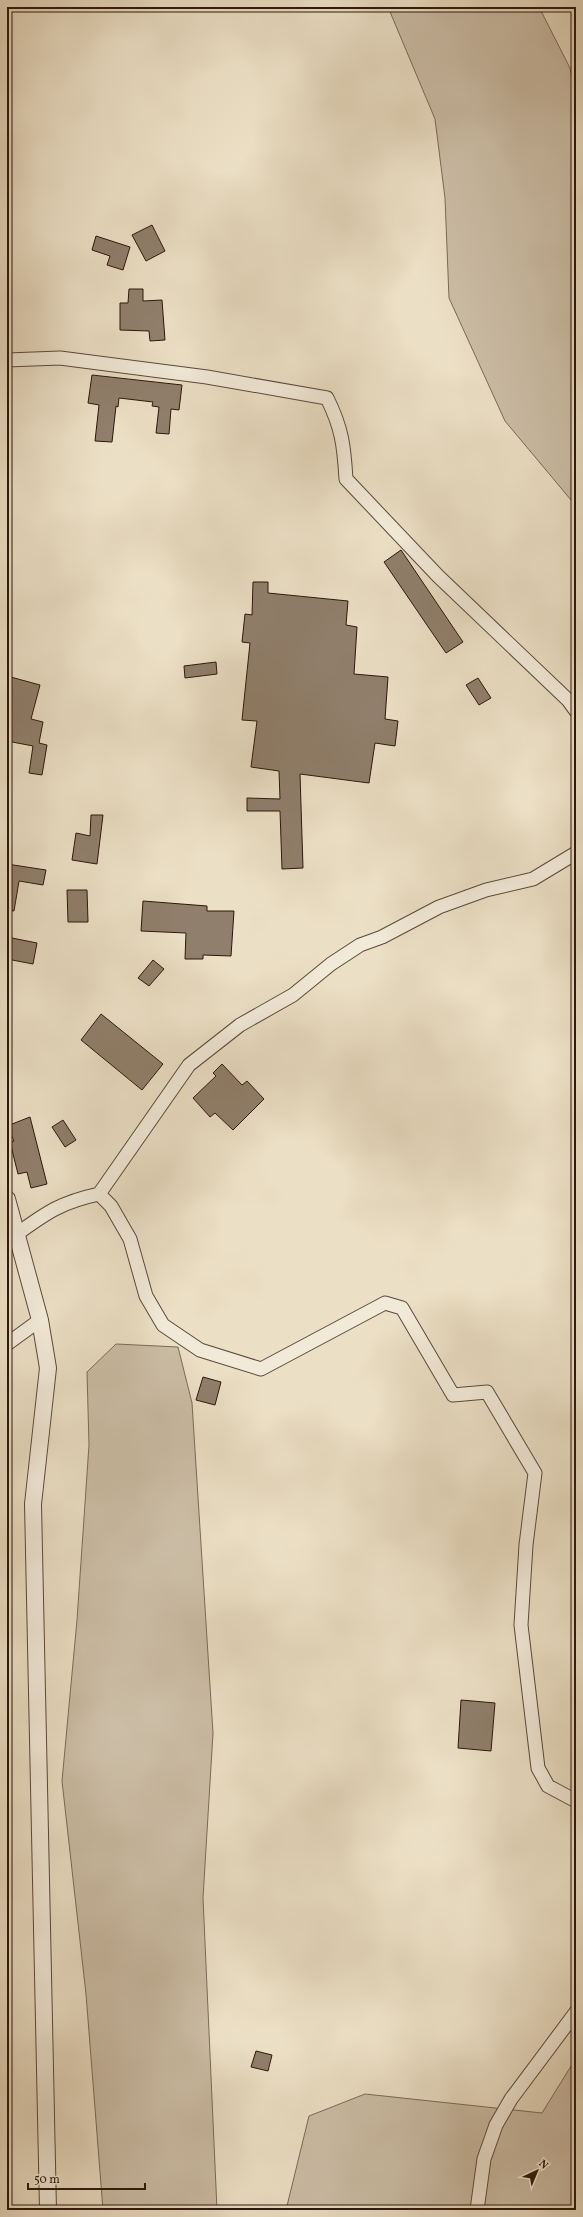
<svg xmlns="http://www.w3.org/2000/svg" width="583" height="2217" font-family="Vollkorn,serif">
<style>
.green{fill:#cbbda6;stroke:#7c6a59}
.building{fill:#907f6c;stroke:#2d170c}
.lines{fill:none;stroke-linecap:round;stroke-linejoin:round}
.minor-casing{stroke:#5c493a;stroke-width:15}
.tertiary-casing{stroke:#5c493a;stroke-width:18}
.minor{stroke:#f2ead9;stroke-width:13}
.tertiary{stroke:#f2ead9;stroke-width:16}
</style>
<rect width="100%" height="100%" fill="#ebdfc5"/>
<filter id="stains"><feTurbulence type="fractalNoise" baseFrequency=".005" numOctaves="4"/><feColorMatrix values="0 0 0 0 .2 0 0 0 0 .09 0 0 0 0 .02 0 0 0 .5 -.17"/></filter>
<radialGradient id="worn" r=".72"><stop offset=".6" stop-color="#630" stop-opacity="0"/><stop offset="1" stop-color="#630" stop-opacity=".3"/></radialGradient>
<g class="green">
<path d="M388 7H539L570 68 576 99V506L505 421 449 298 445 198 435 119Z"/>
<path d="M116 1344 178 1347 192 1403 213 1733 203 1898 217 2210H103L86 1994 62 1781 77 1620 89 1445 87 1372Z"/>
<path d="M576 2058V2210H286L309 2116 365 2094 542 2113Z"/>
</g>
<g class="building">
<path d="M152 225 165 251 146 261 132 235Z"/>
<path d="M96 236 130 247 123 270 107 265 110 256 92 250Z"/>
<path d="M129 289H143V301L162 300 165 340 150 341 149 331 120 330V303H128Z"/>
<path d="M92 375 182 385 179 410 171 409 169 434 156 433 159 407 152 406 153 402 119 398 118 407 116 406 112 442 95 441 99 405 88 403Z"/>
<path d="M401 550 463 642 446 653 384 562Z"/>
<path d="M253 582H268V593L348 601 346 625 357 627 354 674 388 677 385 719 398 721 395 746 375 743 369 783 300 774 303 868 282 869 280 811H247V798L280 799 279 771 251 767 257 721 242 720 250 643 242 642 245 614 252 615Z"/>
<path d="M216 662 217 674 185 678 184 666Z"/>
<path d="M7 676 40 685 31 719 43 722 39 743 47 745 42 775 29 773 33 746 7 741Z"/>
<path d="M478 678 491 698 479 705 466 685Z"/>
<path d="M91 815H103L97 864 72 860 76 833 90 836Z"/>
<path d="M7 864 46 870 43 885 19 881 14 911 7 910Z"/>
<path d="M67 890H87L88 922H68Z"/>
<path d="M143 901 207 906V911H234L231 956 203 955V959H185L186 933 141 931Z"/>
<path d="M7 937 37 943 33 964 7 959Z"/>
<path d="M153 960 164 969 149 986 138 978Z"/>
<path d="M101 1014 163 1064 142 1090 81 1040Z"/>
<path d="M222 1064 242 1085 247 1081 264 1099 233 1130 215 1113 210 1117 193 1098 216 1076 213 1073Z"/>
<path d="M30 1117 47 1184 31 1188 27 1172 18 1174 10 1142 14 1141 7 1126Z"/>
<path d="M63 1120 76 1140 65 1147 52 1127Z"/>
<path d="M203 1377 221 1382 215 1405 196 1400Z"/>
<path d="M461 1700 495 1703 491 1751 458 1748Z"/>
<path d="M256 2051 272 2055 268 2071 251 2067Z"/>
</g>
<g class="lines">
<g class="minor-casing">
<g id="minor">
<path d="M7 360 60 358 207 377 327 398C342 428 344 446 346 479L438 576 568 700 576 711"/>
<path d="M99 1194 111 1206 130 1239 146 1296 163 1325 200 1350 261 1369 385 1303 402 1308 453 1395 487 1392 535 1473 526 1545 521 1625 538 1768 548 1786 576 1801"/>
<path d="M17 1234C47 1212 62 1202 99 1194L189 1065 240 1025 293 995 331 964 360 945 382 937 439 907 486 890 533 879 576 853"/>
<path d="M7 1344 40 1320"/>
<path d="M477 2210 484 2159 496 2125 511 2099 576 2012"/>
</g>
</g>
<g class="tertiary-casing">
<path id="tertiary" d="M7 1199 40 1320 48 1368 33 1504 48 2210"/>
</g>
<use href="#minor" class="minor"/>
<use href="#tertiary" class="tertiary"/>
</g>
<rect width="583" height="2217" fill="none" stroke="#ebdfc5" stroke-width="24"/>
<rect x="8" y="8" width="567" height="2201" fill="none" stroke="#2d170c" stroke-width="2"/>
<rect x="12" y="12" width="559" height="2193" fill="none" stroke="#2d170c"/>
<g transform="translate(537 2171) rotate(44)" stroke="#f2ead9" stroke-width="3" paint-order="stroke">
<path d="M0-3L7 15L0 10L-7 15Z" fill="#2d170c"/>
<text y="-6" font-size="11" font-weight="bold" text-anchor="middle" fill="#2d170c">N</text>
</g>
<path d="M28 2183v6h117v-6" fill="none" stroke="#2d170c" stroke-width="2"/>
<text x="34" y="2183" font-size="12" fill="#2d170c" stroke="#f2ead9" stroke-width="3" paint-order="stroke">50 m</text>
<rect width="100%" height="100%" filter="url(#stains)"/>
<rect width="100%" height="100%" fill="url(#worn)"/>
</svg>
